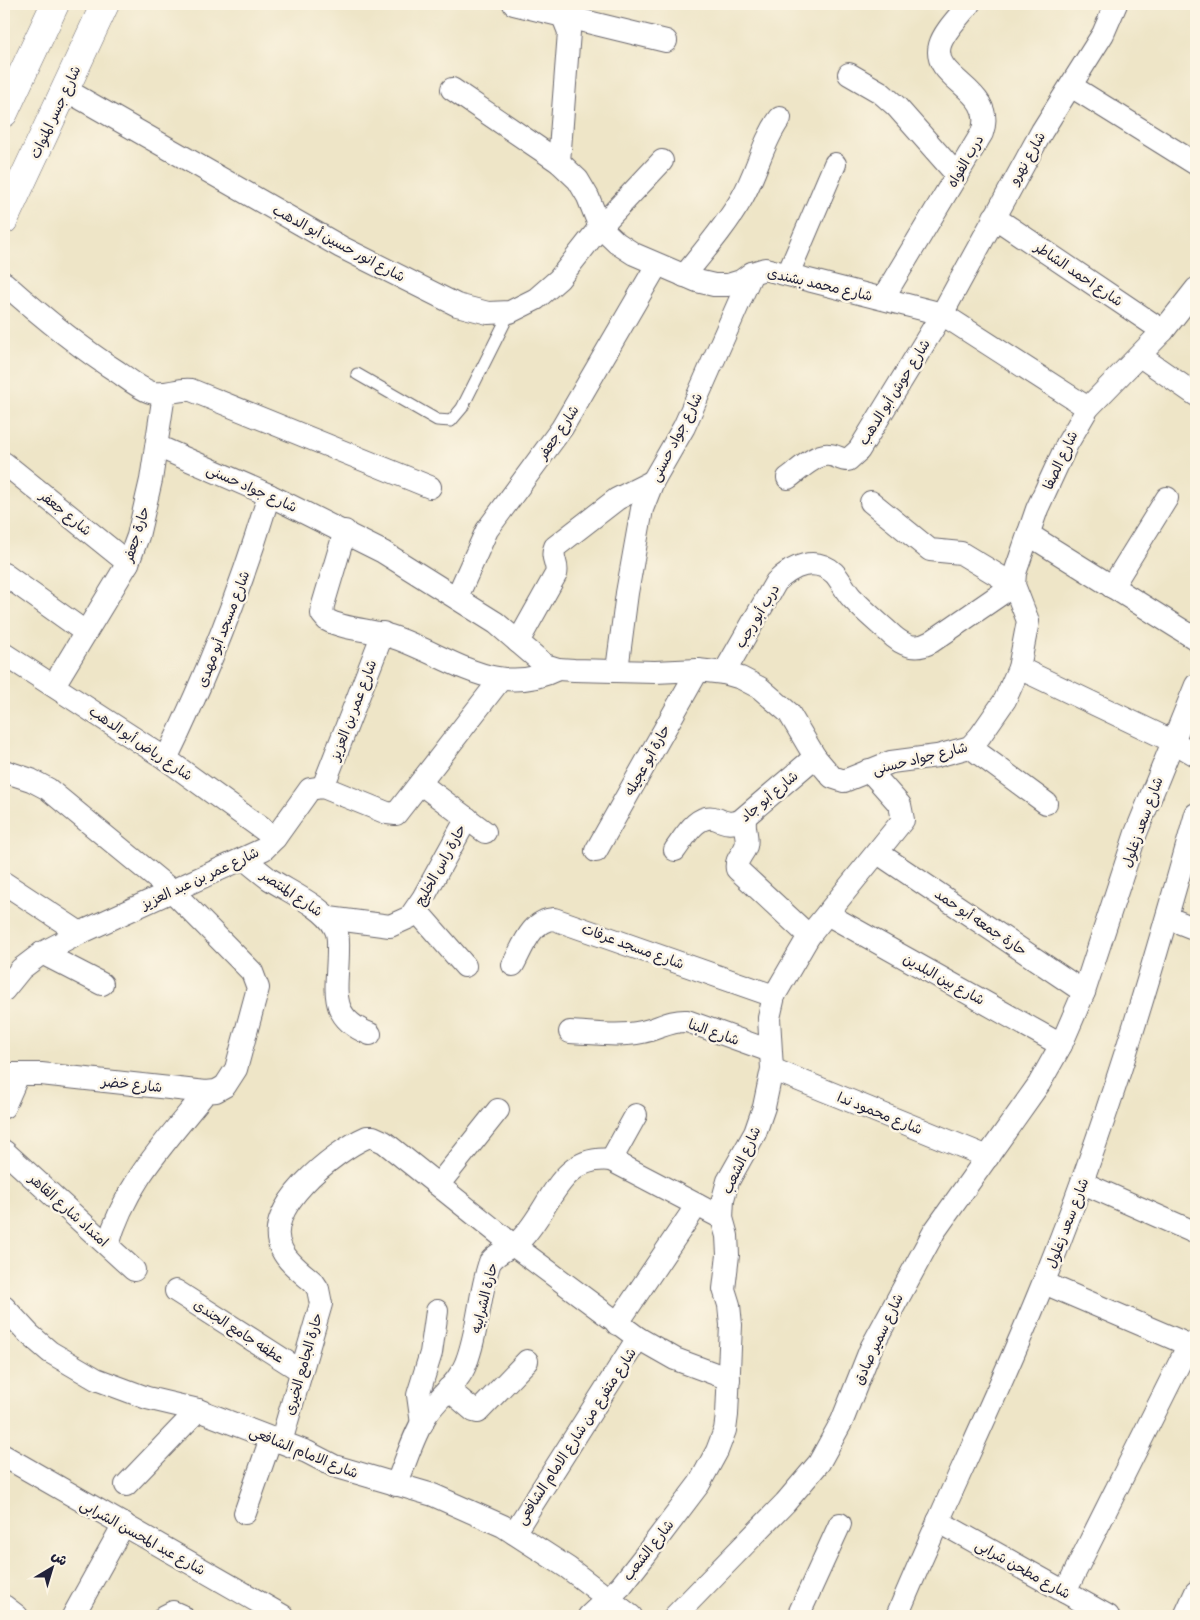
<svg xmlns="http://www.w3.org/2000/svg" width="1200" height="1620" font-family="Pangolin,'Playpen Sans Arabic',sans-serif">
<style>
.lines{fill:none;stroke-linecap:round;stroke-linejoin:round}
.service-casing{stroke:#69666c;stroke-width:13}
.minor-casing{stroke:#69666c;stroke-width:24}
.tertiary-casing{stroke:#69666c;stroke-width:29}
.service{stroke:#fff;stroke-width:11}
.minor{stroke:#fff;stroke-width:22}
.tertiary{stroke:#fff;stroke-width:28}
.labels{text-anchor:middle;stroke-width:5;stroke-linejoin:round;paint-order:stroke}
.street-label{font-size:14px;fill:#22223b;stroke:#fcf5e5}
</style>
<rect width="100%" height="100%" fill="#fcf5e5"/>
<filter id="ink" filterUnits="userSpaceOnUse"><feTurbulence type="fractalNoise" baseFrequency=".02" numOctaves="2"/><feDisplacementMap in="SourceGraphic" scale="10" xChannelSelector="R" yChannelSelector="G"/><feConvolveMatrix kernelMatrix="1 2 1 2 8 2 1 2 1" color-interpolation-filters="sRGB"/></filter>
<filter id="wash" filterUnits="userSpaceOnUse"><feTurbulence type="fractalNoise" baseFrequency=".0096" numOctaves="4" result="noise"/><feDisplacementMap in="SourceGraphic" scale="20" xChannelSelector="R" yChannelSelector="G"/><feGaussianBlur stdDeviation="1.12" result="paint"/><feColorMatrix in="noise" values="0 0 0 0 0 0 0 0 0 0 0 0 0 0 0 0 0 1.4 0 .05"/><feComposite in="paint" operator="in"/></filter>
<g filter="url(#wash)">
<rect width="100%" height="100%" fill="#eee5c7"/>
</g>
<g filter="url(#ink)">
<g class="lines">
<g class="service-casing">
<path id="service" d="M357 374 437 420 451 421 462 408 510 312"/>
</g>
<g class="minor-casing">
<g id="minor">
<path d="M514 4 666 41"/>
<path d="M558 4 569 32 559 162"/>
<path d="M849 74 880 92 896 106 957 175"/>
<path d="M1071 86 1196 164"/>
<path d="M452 89 559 162 578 180 588 197 600 227 617 243 634 254 697 281 714 285H728L741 281 752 273 765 269 942 314 1088 408"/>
<path d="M66 90 341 247 457 305 488 313 510 312 536 299 559 279 600 227 662 161"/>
<path d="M994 217 1163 331"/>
<path d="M788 274 835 164"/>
<path d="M684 276C704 251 726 226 742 198 757 172 762 143 780 118"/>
<path d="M4 283C40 315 77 346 118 372 128 379 139 388 150 392 164 397 177 388 191 390L430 487"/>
<path d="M883 298 982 133C998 89 930 80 940 45 944 31 960 16 969 4"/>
<path d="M1140 356 1196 395"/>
<path d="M157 446 269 495 383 552 496 623 545 665 558 669 574 670 655 672 698 670 724 673 741 678 760 688 789 713 815 757 832 777 844 781 891 762 937 756 970 747 980 736 1005 700 1019 668 1028 621 1014 585 1015 573 1037 509 1067 444 1088 408 1163 331 1196 289"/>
<path d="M4 463 128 563"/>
<path d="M788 478C798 471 816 453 829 455 836 455 840 460 848 460L859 450 942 314 1042 131 1103 34 1116 4"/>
<path d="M345 531 323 605 322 614 327 620C343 629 372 630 390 636 449 655 495 700 558 669"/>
<path d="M1028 534 1196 639"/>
<path d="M4 574 85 632"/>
<path d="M1112 587 1167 498"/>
<path d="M457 597 487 530 562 428 657 265"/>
<path d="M518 642 556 574C559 564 550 558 555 547L617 499 653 481"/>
<path d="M4 654 166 759 275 838"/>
<path d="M1019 668 1172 741 1196 755"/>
<path d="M617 670 627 593 642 509 653 481 684 427 752 273"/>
<path d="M724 673 776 582C792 566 815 556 834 573 841 580 845 591 852 598 865 612 880 624 894 637 906 647 917 650 931 642L1014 585 961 553 930 550 871 502"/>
<path d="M54 685 128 563 138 536 151 480 164 394"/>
<path d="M970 747 1046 803"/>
<path d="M166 759C208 673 242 586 269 495"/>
<path d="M4 771 31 780 48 789 172 891 252 972 258 988 236 1069 225 1086 216 1091 206 1092 41 1074H4"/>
<path d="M421 784 485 832"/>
<path d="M323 787 383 633"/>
<path d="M746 817C742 827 749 836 746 846 743 855 735 859 737 869L809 936"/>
<path d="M675 850C684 838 698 811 717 819 726 823 731 824 740 821L815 757"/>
<path d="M596 851 698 670"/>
<path d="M878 853 1084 992"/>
<path d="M244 859C252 865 260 872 268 878 287 891 325 907 335 928 339 935 338 943 338 950 338 988 326 1017 370 1034"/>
<path d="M4 883 80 933"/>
<path d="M416 910 465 966"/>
<path d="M827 914 1061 1045"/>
<path d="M329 918 390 926 410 917 423 898 467 818"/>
<path d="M1168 918 1196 929"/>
<path d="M42 953 102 984"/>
<path d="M513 965C523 947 531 920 554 919L774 996"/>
<path d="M4 990 21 969 42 953 80 933 264 849 275 838 310 789 323 787 387 813 396 814 500 680"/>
<path d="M570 1032C594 1033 618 1037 642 1032 658 1029 670 1020 687 1021L770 1051"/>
<path d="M772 1069 988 1157"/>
<path d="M4 1107 18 1075"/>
<path d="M4 1151 134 1270"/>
<path d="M611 1160 636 1115"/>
<path d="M1083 1183 1196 1233"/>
<path d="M439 1184 498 1110"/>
<path d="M108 1245C125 1183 166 1142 206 1092"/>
<path d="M1044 1283 1196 1348"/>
<path d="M176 1291 301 1371"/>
<path d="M4 1307 29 1334 50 1352 96 1379 147 1398 198 1410 307 1452 334 1466 433 1495 503 1526 568 1568 631 1616"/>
<path d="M617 1324 697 1205"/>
<path d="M448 1389 474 1411 478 1412 527 1361"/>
<path d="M422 1424 418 1395 431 1353 437 1311"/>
<path d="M281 1442 321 1304 318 1289 314 1283C303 1273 288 1263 282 1250 259 1210 335 1151 367 1137H373L384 1142 513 1245 638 1338 675 1359 729 1379"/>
<path d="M4 1456 283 1616"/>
<path d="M126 1485 198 1410"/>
<path d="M396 1485C406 1462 413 1435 427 1414 439 1396 459 1383 466 1363 479 1330 479 1293 490 1262 498 1251 512 1248 521 1239 551 1209 559 1154 611 1160L722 1218"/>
<path d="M245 1513 271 1438"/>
<path d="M938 1521 1108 1616"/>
<path d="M514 1533 638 1338"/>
<path d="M1065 1592 1189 1344"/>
<path d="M4 1606 17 1616"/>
<path d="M73 1616 124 1524"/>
<path d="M165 1616 173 1612 182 1616"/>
<path d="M589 1616 621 1586 643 1558 699 1484 717 1451 725 1430 727 1415 731 1325 729 1305 724 1289 728 1255 727 1236 722 1218 723 1199 728 1181 755 1133 764 1107 772 1069 769 1018 774 996 809 936 903 820 900 805 869 770"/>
<path d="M675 1616 785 1503 819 1463 842 1421 871 1348 934 1232 1039 1084 1061 1045 1084 992 1136 833 1196 685"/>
<path d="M798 1616 840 1524"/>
<path d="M897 1616C944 1503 999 1394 1044 1281 1106 1128 1152 972 1196 814"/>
<path d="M1185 1616 1196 1592"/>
</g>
</g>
<g class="tertiary-casing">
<g id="tertiary">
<path d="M4 113 55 4"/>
<path d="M4 220 105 4"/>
</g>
</g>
<use href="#service" class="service"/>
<use href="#minor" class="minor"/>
<use href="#tertiary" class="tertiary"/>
</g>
</g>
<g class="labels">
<g class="street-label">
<text transform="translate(55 112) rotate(-65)" y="5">شارع جسر المنوات</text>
<text transform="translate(1027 158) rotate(-60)" y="5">شارع نهرو</text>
<text transform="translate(965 161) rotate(-60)" y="5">درب الفواه</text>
<text transform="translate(339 243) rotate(28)" y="5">شارع انور حسين أبو الدهب</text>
<text transform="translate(1079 274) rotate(34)" y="5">شارع احمد الشاطر</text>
<text transform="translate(820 284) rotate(13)" y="5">شارع محمد بشندى</text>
<text transform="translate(894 392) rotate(-58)" y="5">شارع حوش أبو الدهب</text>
<text transform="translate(558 432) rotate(-56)" y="5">شارع جعفر</text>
<text transform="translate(676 437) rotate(-63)" y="5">شارع جواد حسنى</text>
<text transform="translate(1060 460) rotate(-65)" y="5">شارع الصفا</text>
<text transform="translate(252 488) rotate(24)" y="5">شارع جواد حسنى</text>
<text transform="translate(66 513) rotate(39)" y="5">شارع جعفر</text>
<text transform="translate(136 534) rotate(-72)" y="5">حارة جعفر</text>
<text transform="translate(757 616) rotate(-59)" y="5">درب أبو رجب</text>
<text transform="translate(223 629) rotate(-69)" y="5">شارع مسجد أبو مهدى</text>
<text transform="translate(353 710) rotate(-69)" y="5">شارع عمر بن العزيز</text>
<text transform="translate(141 743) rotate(34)" y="5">شارع رياض أبو الدهب</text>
<text transform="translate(920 758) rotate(-14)" y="5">شارع جواد حسنى</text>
<text transform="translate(647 760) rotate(-61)" y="5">حارة أبو عجيله</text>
<text transform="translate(769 796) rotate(-40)" y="5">شارع أبو جاد</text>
<text transform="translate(1142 822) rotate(-70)" y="5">شارع سعد زغلول</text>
<text transform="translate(440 865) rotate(-61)" y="5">حارة راس الخليج</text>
<text transform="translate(200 878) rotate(-25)" y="5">شارع عمر بن عبد العزيز</text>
<text transform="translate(292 893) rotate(34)" y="5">شارع المنتصر</text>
<text transform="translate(981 922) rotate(34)" y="5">حارة جمعه أبو حمد</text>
<text transform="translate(633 946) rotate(20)" y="5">شارع مسجد عرفات</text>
<text transform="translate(944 979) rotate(29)" y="5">شارع بين البلدين</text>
<text transform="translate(714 1032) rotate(19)" y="5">شارع البنا</text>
<text transform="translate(132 1084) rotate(6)" y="5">شارع خضر</text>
<text transform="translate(880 1113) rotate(22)" y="5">شارع محمود ندا</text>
<text transform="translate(741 1160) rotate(-65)" y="5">شارع الشعب</text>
<text transform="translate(69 1210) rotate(42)" y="5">امتداد شارع القاهر</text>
<text transform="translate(1067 1223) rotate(-69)" y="5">شارع سعد زغلول</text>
<text transform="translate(484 1298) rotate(-76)" y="5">حارة الشرابيه</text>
<text transform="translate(239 1331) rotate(33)" y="5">عطفه جامع الجندى</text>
<text transform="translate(878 1339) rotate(-65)" y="5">شارع سمير صادق</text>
<text transform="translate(303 1364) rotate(-74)" y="5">حارة الجامع الخيرى</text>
<text transform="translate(576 1436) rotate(-57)" y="5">شارع متفرع من شارع الامام الشافعى</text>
<text transform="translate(304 1452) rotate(22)" y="5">شارع الامام الشافعى</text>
<text transform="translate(143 1537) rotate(29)" y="5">شارع عبد المحسن الشرابى</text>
<text transform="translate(648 1550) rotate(-52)" y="5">شارع الشعب</text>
<text transform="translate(1023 1569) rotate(29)" y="5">شارع مطحن شرابى</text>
</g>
</g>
<rect width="1200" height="1620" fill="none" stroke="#fcf5e5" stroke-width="20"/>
<g transform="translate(52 1568) rotate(38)" stroke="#fcf5e5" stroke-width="4" paint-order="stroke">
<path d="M0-4L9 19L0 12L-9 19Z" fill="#22223b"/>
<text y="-8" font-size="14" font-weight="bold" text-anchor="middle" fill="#22223b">ش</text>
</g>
</svg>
